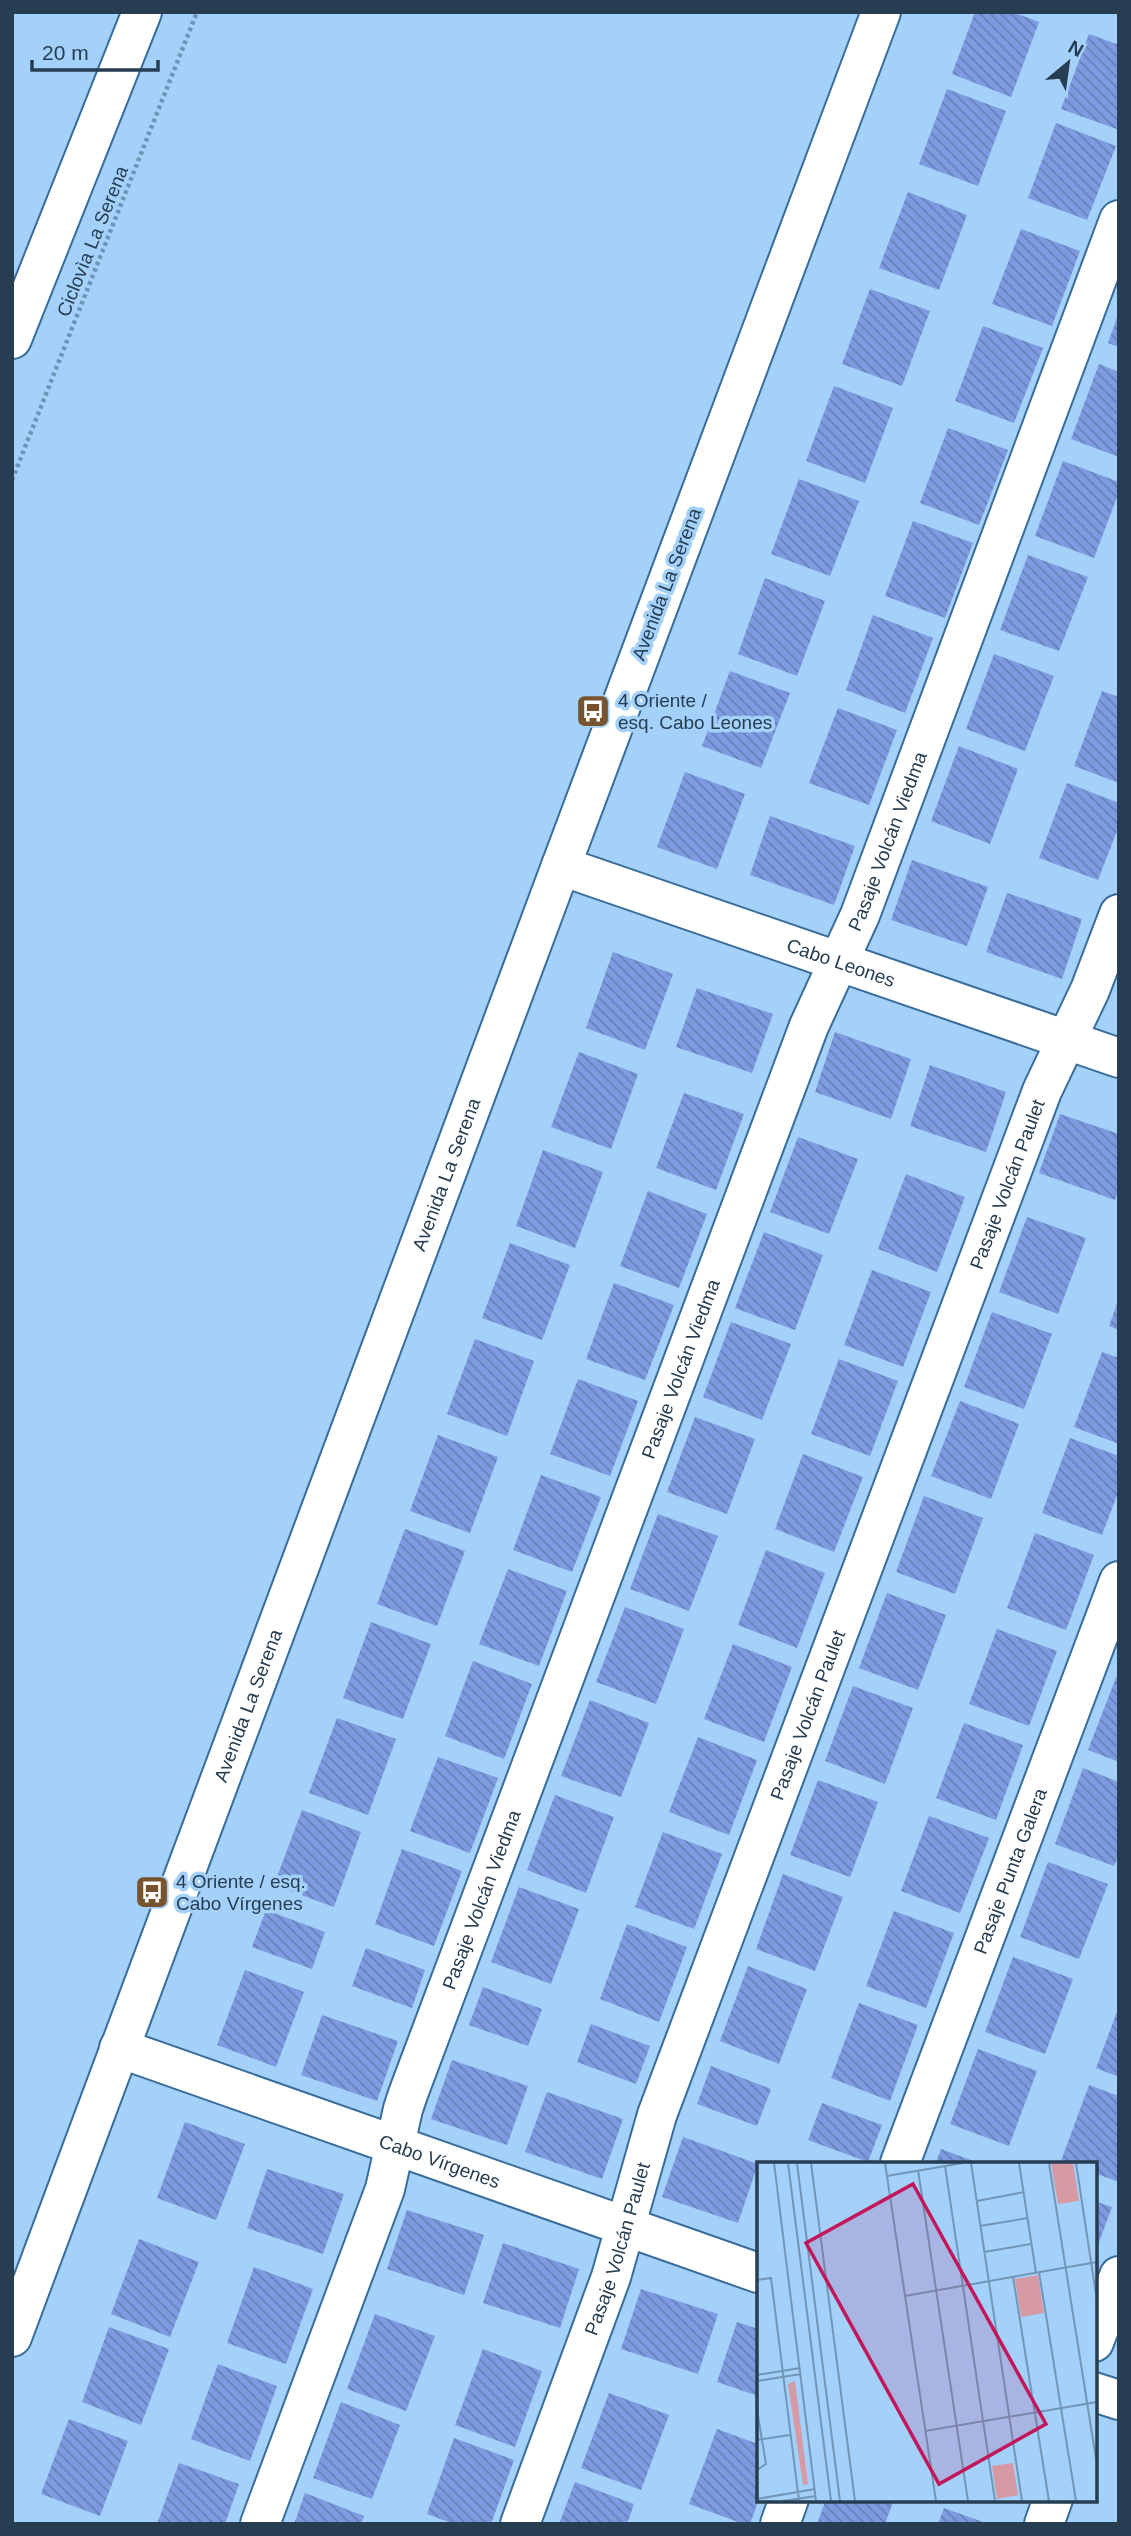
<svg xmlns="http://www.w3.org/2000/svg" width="1131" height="2536" font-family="Arial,sans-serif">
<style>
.building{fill:url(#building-back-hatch)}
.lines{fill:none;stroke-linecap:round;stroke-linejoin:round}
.minor-casing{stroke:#376c9b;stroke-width:42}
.tertiary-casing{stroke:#376c9b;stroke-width:42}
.secondary-casing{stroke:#376c9b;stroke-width:42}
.path{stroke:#6f93b3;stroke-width:4.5;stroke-dasharray:3.5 3.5;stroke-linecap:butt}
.minor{stroke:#fff;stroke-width:38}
.tertiary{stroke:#fff;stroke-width:38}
.secondary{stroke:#fff;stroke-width:38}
.labels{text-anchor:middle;stroke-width:7;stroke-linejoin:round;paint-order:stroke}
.street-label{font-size:19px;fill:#263d52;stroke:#a4d1fa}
.poi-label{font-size:19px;fill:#263d52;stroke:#a4d1fa;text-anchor:start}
.inset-road{fill:none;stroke:#7296b7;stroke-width:2}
.view{fill:#c2185b;fill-opacity:0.15;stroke:#c2185b;stroke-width:3.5}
.inset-edge{fill:none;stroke:#263d52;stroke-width:3.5}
</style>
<defs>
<pattern id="building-back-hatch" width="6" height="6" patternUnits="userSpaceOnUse" patternTransform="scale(1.75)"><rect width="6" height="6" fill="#7e9be1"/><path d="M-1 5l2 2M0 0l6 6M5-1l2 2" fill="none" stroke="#6780b9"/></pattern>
</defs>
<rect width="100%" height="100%" fill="#a4d1fa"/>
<g class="building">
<path d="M975 12H1013L1039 22 1011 97 952 74Z"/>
<path d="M1089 34 1119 45V130L1061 109Z"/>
<path d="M947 89 1006 111 978 186 919 164Z"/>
<path d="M1056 123 1116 146 1087 220 1028 198Z"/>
<path d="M908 192 967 215 939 290 879 268Z"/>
<path d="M1021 229 1080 251 1052 326 992 304Z"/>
<path d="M870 289 930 311 902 386 842 364Z"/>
<path d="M1118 315H1119V347L1108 343Z"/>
<path d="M983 326 1043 348 1014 423 955 401Z"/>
<path d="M1099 364 1119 372V457L1071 439Z"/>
<path d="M834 386 893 408 865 483 806 461Z"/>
<path d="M948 428 1008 450 979 525 920 503Z"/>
<path d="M1063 461 1119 482V492L1094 558 1035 536Z"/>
<path d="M799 479 859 501 830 576 771 554Z"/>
<path d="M913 521 973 543 945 618 885 596Z"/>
<path d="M1028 555 1088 577 1059 651 1000 630Z"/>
<path d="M765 578 825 601 797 676 738 654Z"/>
<path d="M873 615 933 638 905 713 846 690Z"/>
<path d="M994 654 1054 676 1025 751 966 729Z"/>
<path d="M730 671 790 693 761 768 702 746Z"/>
<path d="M1102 691 1119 697V783L1074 766Z"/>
<path d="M838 708 897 730 869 805 809 783Z"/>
<path d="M959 746 1018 769 990 844 931 821Z"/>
<path d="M685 772 745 794 717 869 657 847Z"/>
<path d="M1067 783 1119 803V826L1098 880 1039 858Z"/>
<path d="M770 816 855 846 834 905 750 875Z"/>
<path d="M912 860 988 887 967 946 891 920Z"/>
<path d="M1007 893 1082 919 1062 979 986 952Z"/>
<path d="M613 952 673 974 645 1050 586 1028Z"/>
<path d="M697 988 773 1014 752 1073 676 1047Z"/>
<path d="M835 1032 911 1059 891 1119 815 1092Z"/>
<path d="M579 1052 638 1074 611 1149 551 1127Z"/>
<path d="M930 1065 1006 1092 986 1152 910 1126Z"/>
<path d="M684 1093 744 1114 716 1190 656 1168Z"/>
<path d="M1060 1114 1119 1134V1189L1115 1200 1039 1173Z"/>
<path d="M798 1137 858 1159 829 1234 770 1212Z"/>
<path d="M543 1150 603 1172 575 1248 516 1226Z"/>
<path d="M906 1174 965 1197 937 1272 878 1249Z"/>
<path d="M648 1191 707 1214 679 1288 620 1266Z"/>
<path d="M1027 1217 1086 1238 1058 1314 999 1292Z"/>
<path d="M764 1232 823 1255 795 1330 735 1308Z"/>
<path d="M510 1243 570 1265 542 1340 482 1318Z"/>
<path d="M872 1270 931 1292 903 1367 844 1345Z"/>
<path d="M614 1283 674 1305 645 1380 586 1359Z"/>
<path d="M1118 1301H1119V1330L1109 1326Z"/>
<path d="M992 1312 1052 1334 1024 1409 964 1387Z"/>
<path d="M731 1322 791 1344 762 1420 703 1397Z"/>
<path d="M475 1339 534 1361 507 1436 447 1414Z"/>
<path d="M1102 1352 1119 1358V1444L1074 1427Z"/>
<path d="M839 1359 898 1381 870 1456 811 1434Z"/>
<path d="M578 1379 638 1401 610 1476 550 1454Z"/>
<path d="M960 1401 1019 1424 991 1499 931 1476Z"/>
<path d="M695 1417 755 1439 727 1514 667 1492Z"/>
<path d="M438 1435 498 1457 470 1533 410 1511Z"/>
<path d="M1070 1438 1119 1456V1490L1102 1535 1042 1513Z"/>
<path d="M803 1454 863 1477 834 1552 775 1529Z"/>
<path d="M541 1475 601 1497 572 1572 513 1550Z"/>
<path d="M924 1496 983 1518 955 1594 896 1572Z"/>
<path d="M658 1514 718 1536 689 1611 630 1589Z"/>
<path d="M405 1529 465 1551 437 1626 377 1604Z"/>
<path d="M1035 1533 1094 1555 1066 1630 1007 1608Z"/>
<path d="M766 1550 825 1573 797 1648 738 1625Z"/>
<path d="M508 1569 567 1591 539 1666 479 1644Z"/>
<path d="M887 1593 946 1615 918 1690 859 1668Z"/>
<path d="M625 1607 684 1629 656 1704 596 1682Z"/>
<path d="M371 1622 431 1644 403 1719 343 1698Z"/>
<path d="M997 1629 1057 1651 1029 1726 969 1704Z"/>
<path d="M733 1644 792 1667 764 1742 704 1719Z"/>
<path d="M473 1661 532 1684 504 1759 445 1736Z"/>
<path d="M1117 1675 1119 1676V1762L1088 1750Z"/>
<path d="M853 1686 913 1708 885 1784 825 1761Z"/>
<path d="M590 1700 649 1723 621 1797 561 1776Z"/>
<path d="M337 1718 396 1739 368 1815 309 1793Z"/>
<path d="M964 1723 1023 1745 996 1820 936 1798Z"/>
<path d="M698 1737 757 1760 729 1835 669 1812Z"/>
<path d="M438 1757 498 1778 470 1853 410 1831Z"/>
<path d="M1083 1768 1119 1782V1855L1114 1866 1055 1844Z"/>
<path d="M818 1780 878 1802 850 1877 790 1855Z"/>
<path d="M555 1795 614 1817 586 1893 527 1870Z"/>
<path d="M302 1810 361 1832 334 1907 274 1885Z"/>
<path d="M929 1816 989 1838 960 1913 901 1891Z"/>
<path d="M663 1832 722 1854 694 1929 635 1907Z"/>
<path d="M402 1849 462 1871 434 1946 375 1924Z"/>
<path d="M1048 1862 1108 1884 1079 1959 1020 1937Z"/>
<path d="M783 1874 843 1897 815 1971 756 1949Z"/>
<path d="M519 1887 579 1909 551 1984 491 1962Z"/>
<path d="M266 1910 325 1932 312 1969 252 1947Z"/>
<path d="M894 1911 954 1933 926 2008 866 1986Z"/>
<path d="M627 1924 687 1947 659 2022 600 1999Z"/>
<path d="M366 1948 425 1970 412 2008 352 1986Z"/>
<path d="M1013 1957 1073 1979 1045 2054 985 2032Z"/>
<path d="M748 1966 807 1989 779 2064 720 2041Z"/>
<path d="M245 1970 304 1992 276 2067 217 2045Z"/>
<path d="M483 1987 542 2009 528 2046 469 2025Z"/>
<path d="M859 2003 918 2025 890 2101 831 2078Z"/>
<path d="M1118 2009H1119V2077L1096 2068Z"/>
<path d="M322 2015 398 2041 377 2101 301 2075Z"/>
<path d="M591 2024 650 2046 636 2084 577 2062Z"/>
<path d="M978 2049 1037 2071 1009 2146 950 2124Z"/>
<path d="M452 2060 528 2086 507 2145 431 2119Z"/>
<path d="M711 2066 771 2089 757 2126 697 2104Z"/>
<path d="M1089 2085 1119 2096V2182L1094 2173V2163H1068L1061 2161Z"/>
<path d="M547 2092 623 2119 602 2179 525 2152Z"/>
<path d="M822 2103 882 2125 868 2162 808 2140Z"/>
<path d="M185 2122 245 2144 216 2220 157 2198Z"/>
<path d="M683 2137 758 2164 738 2223 662 2197Z"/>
<path d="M941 2149 979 2163H936Z"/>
<path d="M267 2169 344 2194 323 2254 247 2228Z"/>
<path d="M1094 2201 1112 2207 1098 2245 1094 2243Z"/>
<path d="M407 2210 484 2235 464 2295 387 2269Z"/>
<path d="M139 2239 199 2262 170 2337 111 2314Z"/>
<path d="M503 2243 579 2269 560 2328 483 2303Z"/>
<path d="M254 2267 313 2289 286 2364 227 2343Z"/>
<path d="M641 2289 718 2314 698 2374 621 2349Z"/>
<path d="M375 2314 435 2336 406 2411 347 2389Z"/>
<path d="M737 2322 758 2329V2396L717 2382Z"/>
<path d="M109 2327 169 2349 141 2425 82 2402Z"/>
<path d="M483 2349 542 2371 515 2447 455 2425Z"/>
<path d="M218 2364 277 2386 250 2461 191 2439Z"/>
<path d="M609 2393 669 2415 641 2490 581 2468Z"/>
<path d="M341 2402 400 2425 372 2499 313 2478Z"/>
<path d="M69 2419 128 2441 100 2516 41 2494Z"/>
<path d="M717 2429 758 2444 759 2499 750 2524H744L689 2504Z"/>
<path d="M454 2438 514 2460 491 2524H454L427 2514Z"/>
<path d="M179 2463 239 2484 225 2524H157Z"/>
<path d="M575 2482 634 2504 627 2524H559Z"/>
<path d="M305 2493 364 2516 361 2524H294Z"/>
<path d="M826 2499H894L885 2524H817Z"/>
<path d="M944 2508 986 2523V2524H938Z"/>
</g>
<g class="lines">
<g class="minor-casing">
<g id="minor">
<path id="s1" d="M119 2048 758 2273"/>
<path id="s2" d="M900 2163 1119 1581"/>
<path id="s3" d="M12 2337 561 866"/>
<path d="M1094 2342 1119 2276"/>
<path d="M1094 2392 1119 2400"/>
<path id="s4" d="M260 2524 385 2189 403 2109 408 2094 809 1026 860 915 1119 220"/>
<path id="s5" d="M520 2524 611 2277 657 2115 1042 1091 1090 990 1119 914"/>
<path d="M780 2524 789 2499"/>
<path d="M1044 2524 1053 2499"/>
</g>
</g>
<g class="tertiary-casing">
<g id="tertiary">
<path id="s6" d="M881 12 561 866 1119 1058"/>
</g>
</g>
<g class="secondary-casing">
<path id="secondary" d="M12 339 142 12"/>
</g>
<path class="path" d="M12 480 197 12"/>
<use href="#minor" class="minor"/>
<use href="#tertiary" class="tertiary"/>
<use href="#secondary" class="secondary"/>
</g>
<defs>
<g id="bus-square" transform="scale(1.75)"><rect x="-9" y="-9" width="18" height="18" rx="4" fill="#77542d" stroke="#a4d1fa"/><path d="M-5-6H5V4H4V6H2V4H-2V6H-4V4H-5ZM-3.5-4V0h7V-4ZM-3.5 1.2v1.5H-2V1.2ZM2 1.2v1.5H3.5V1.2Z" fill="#fff"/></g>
</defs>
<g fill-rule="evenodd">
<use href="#bus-square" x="593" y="711"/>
<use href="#bus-square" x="152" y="1892"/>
</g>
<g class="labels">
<g class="street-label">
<text transform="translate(92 241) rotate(-68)" y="7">Ciclovìa La Serena</text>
<text transform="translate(666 584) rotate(-69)" y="7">Avenida La Serena</text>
<text dy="7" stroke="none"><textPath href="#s4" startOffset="1797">Pasaje Volcán Viedma</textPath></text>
<text dy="7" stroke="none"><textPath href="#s6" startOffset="1208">Cabo Leones</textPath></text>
<text dy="7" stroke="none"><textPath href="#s3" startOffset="1241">Avenida La Serena</textPath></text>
<text dy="7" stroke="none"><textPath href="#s5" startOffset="1426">Pasaje Volcán Paulet</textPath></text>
<text dy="7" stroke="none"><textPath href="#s4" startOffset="1230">Pasaje Volcán Viedma</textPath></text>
<text dy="7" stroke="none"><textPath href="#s3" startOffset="674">Avenida La Serena</textPath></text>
<text dy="7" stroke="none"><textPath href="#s5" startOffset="859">Pasaje Volcán Paulet</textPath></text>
<text dy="7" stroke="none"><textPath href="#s2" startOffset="312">Pasaje Punta Galera</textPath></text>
<text dy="7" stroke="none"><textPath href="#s4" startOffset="663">Pasaje Volcán Viedma</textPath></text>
<text dy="7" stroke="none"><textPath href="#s1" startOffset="340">Cabo Vírgenes</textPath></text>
<text dy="7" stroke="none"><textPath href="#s5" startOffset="292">Pasaje Volcán Paulet</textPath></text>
</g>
<g class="poi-label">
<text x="618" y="707">4 Oriente /<tspan x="618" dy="22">esq. Cabo Leones</tspan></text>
<text x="176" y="1888">4 Oriente / esq.<tspan x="176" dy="22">Cabo Vírgenes</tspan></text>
</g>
</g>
<g transform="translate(757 2162)">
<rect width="340" height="340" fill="#a4d1fa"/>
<path d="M38 219 51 322 46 323 31 222Z" fill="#d69aa5"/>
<path d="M294 1H316L322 39 301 42ZM281 113 287 151 264 155 258 117ZM256 301 261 333 240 337 235 304Z" fill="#d69aa5"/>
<path class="inset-road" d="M17 1 59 339M31 1 74 339M40 1 83 339M54 1 98 339M128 1 179 339M214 1 265 339M262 1 279 111M292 1 340 303M319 1 340 139M188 4 238 339M161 8 211 339M130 14 206 1M220 39 267 30M223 64 271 56M227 90 274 82M282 110 319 339M256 115 292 339M0 118 14 116 42 339M148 134 340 100M0 213 43 206M0 219 44 212M0 248 9 302 0 308M168 269 340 240M0 278 33 273M0 337 58 327M26 339 59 334"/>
<path class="view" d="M156 22 289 262 182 322 49 81Z"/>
<rect width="340" height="340" class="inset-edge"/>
</g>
<rect width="1131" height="2536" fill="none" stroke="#263d52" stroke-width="28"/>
<g transform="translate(1068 63) rotate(29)" stroke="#a4d1fa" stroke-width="5" paint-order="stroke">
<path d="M0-5L12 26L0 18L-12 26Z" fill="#263d52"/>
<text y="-10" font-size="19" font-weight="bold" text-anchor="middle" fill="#263d52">N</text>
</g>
<path d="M32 60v10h126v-10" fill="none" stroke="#263d52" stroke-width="3.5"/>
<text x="42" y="60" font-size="21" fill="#263d52" stroke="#a4d1fa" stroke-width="5" paint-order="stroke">20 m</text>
</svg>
